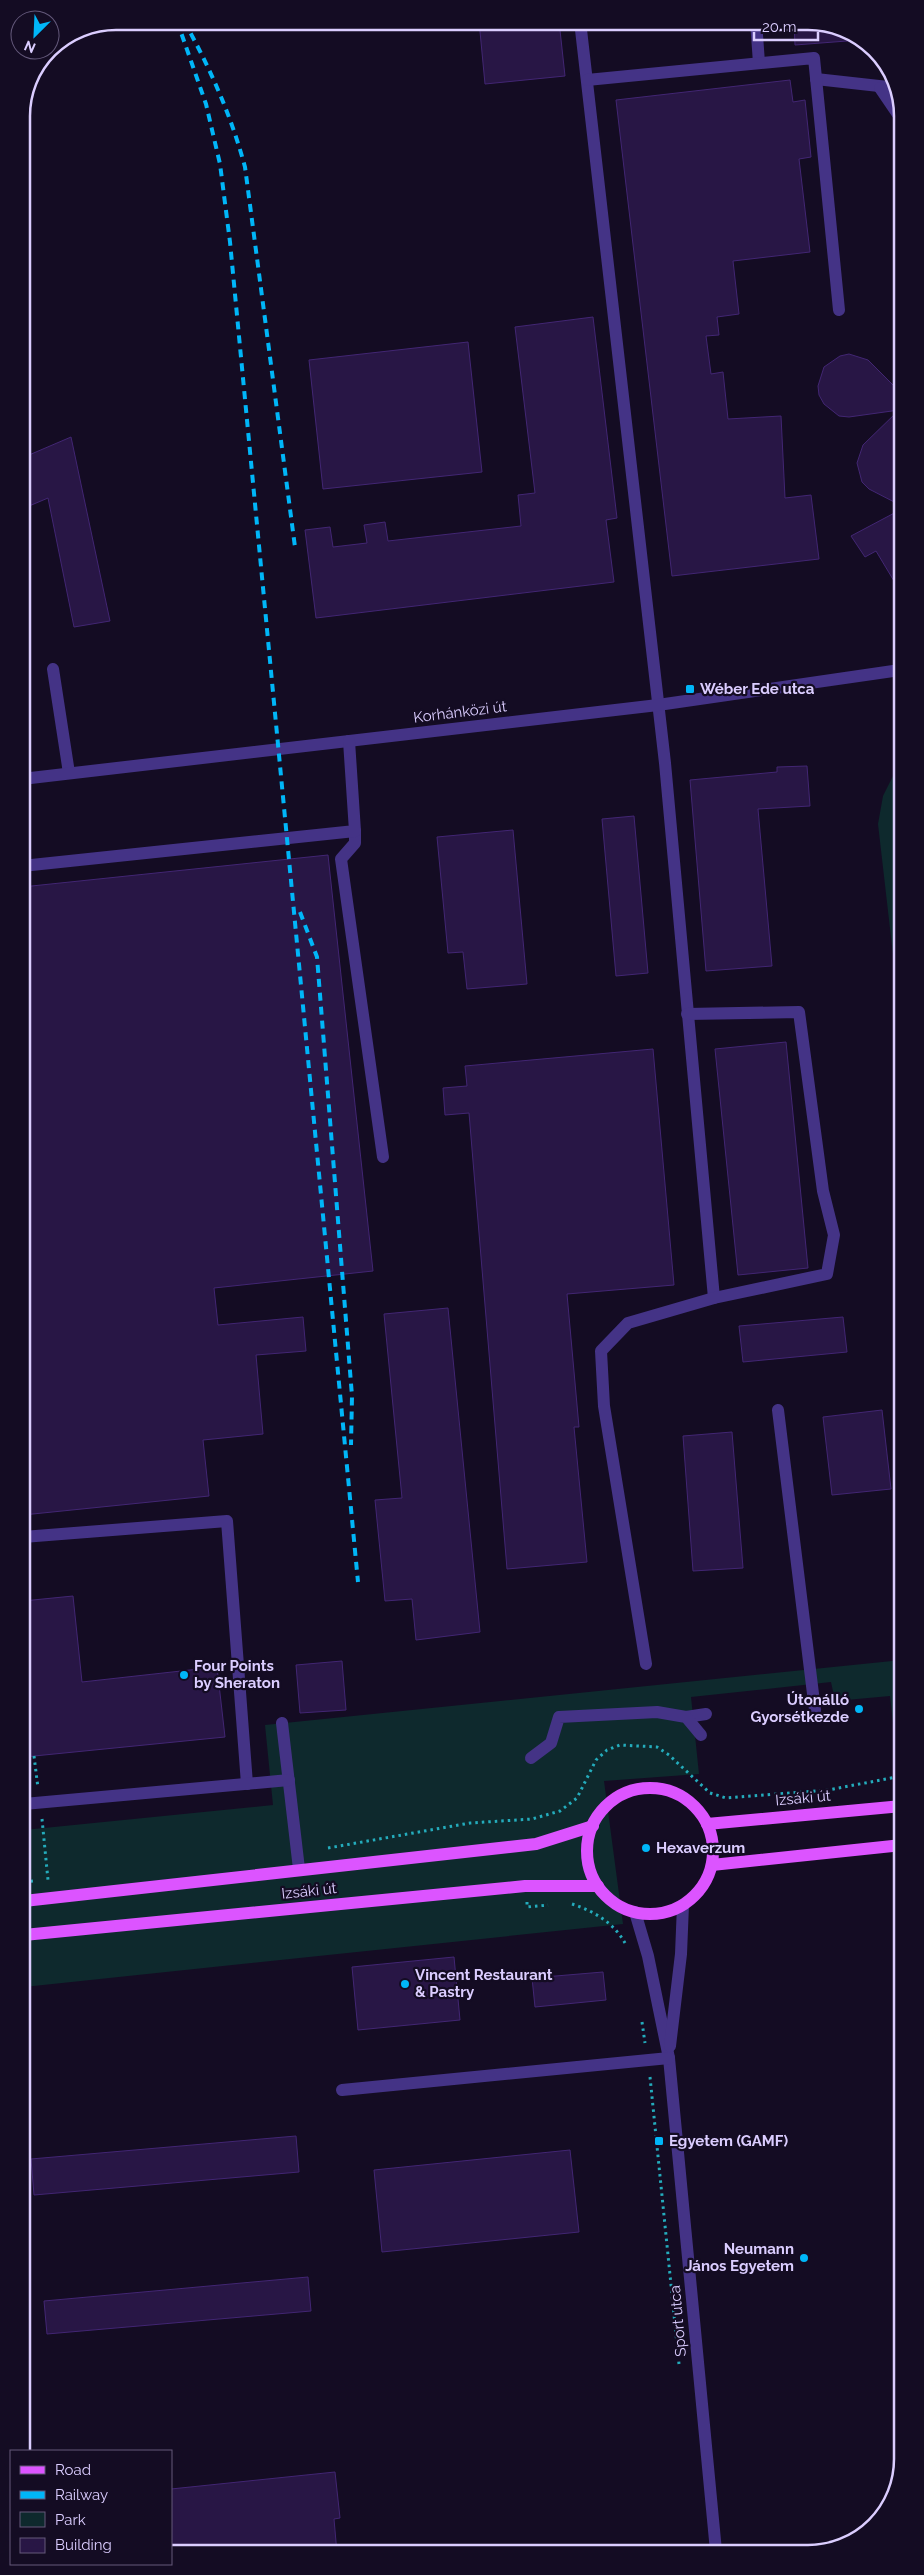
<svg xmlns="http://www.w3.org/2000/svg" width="924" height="2575" font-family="Raleway,sans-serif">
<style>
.green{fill:#0e292d}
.building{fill:#281645;stroke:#422673}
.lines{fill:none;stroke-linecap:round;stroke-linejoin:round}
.path{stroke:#24acbc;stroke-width:3;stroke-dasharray:2.5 4;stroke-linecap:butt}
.minor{stroke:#443386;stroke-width:12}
.major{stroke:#dc54ff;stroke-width:12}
.rail{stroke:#00b6f8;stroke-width:4;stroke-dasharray:8 6;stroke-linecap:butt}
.poi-dot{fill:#00b6f8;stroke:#140c23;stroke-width:2}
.labels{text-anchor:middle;stroke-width:4.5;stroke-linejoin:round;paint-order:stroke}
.poi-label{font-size:15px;font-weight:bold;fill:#dbcdff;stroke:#140c23;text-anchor:start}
.street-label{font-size:15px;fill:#dbcdff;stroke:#140c23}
.rim{fill:none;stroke:#dbcdff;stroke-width:2.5}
</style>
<rect width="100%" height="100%" fill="#140c23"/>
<g class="green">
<path d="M900 762V803L895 833 901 882V1024L878 824 883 796Z"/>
<path d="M902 1660V1758L897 1759 890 1696 835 1701 831 1682 691 1697 699 1774 604 1781 623 1924 24 1987V1830L273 1805 265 1725Z"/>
</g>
<g class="building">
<path d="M479 21H559L565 76 485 84Z"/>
<path d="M794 21H814L860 40 795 45Z"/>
<path d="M790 80 793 102 805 100 811 157 799 159 810 252 733 261 739 314 717 317 719 335 706 336 711 374 723 372 728 419 781 416 785 498 811 495 819 559 672 576 616 100Z"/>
<path d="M593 317 617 518 606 520 614 582 316 618 305 530 330 527 333 547 367 543 364 525 385 522 388 541 521 526 518 495 535 493 515 327Z"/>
<path d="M468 342 482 472 323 489 309 360Z"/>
<path d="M849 354 868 360 900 392V505L869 489 862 482 857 463 863 445 899 410 849 417 839 416 824 404 819 395 818 386 824 367 840 356Z"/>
<path d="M71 437 110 621 74 627 48 498 22 509V458Z"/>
<path d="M900 510V591L876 551 865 557 851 536Z"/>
<path d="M807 766 810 806 758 809 772 966 706 971 690 780 777 772V767Z"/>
<path d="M634 816 648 973 616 976 602 819Z"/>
<path d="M513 830 527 984 467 989 463 952 448 953 437 837Z"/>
<path d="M328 855 373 1271 214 1288 218 1325 303 1317 306 1351 256 1355 263 1434 203 1440 209 1496 23 1515 22 887Z"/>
<path d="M786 1042 808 1268 738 1275 715 1049Z"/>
<path d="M653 1049 674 1285 567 1294 579 1427H574L587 1562 507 1569 469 1113 445 1115 443 1088 467 1086 465 1066Z"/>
<path d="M448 1308 480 1632 416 1640 412 1599 385 1601 375 1500 402 1498 384 1314Z"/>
<path d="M843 1317 847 1352 743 1362 739 1326Z"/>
<path d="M882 1410 891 1489 832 1495 823 1417Z"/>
<path d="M732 1432 743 1568 693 1571 683 1436Z"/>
<path d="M73 1596 82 1682 217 1667 225 1737 24 1757 23 1601Z"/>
<path d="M342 1661 346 1710 300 1713 296 1665Z"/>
<path d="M454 1957 460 2020 358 2030 352 1967Z"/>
<path d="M603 1972 606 2000 535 2007 532 1978Z"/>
<path d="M296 2136 299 2172 34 2195 31 2159Z"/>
<path d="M570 2150 579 2232 382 2252 374 2170Z"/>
<path d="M308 2277 311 2311 47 2334 44 2301Z"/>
<path d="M335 2472 340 2518 334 2519 337 2553H171V2489Z"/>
</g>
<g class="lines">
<g class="path">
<path d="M34 1756 38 1788"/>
<path d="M42 1819 48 1880"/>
<path d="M328 1848 470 1823 532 1819 560 1811 577 1798 596 1760 607 1750 620 1745 657 1747 669 1755 710 1793 726 1798 828 1790 902 1776"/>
<path d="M24 1882 34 1881"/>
<path d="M527 1902V1907L548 1905"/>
<path d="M572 1904C594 1911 614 1923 625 1943"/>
<path d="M642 2022 645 2043"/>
<path d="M650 2077 679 2364"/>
</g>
<g class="minor">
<path d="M580 21 665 763 714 1298"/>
<path d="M756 21 759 63"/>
<path d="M816 79 897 88"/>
<path d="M587 80 814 58 839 310"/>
<path d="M880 88 899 116"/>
<path d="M53 669 69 773"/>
<path d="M22 779 658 705 900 670"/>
<path d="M355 831V843L341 859 383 1157"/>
<path d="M22 866 355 831 349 741"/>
<path d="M778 1410 815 1710"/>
<path d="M23 1537 227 1521 247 1784"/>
<path d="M646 1664 604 1406 601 1351 628 1323 714 1298 827 1274 834 1235 823 1191 799 1012 687 1014"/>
<path d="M686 1717 706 1714"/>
<path d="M282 1723 299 1869"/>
<path d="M531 1758 551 1743 559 1717 657 1712 686 1717 701 1735"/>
<path d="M24 1804 289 1780"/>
<path d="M635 1912 648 1956 669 2058 716 2551"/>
<path d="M670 2046 681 1954 683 1905"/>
<path d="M342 2090 669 2058"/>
</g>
<g class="major">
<circle cx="650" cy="1851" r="63"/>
<path d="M707 1824 902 1806"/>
<path d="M712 1865 902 1845"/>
<path d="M24 1901 536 1844 593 1826"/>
<path d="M24 1935 525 1886H598"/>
</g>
<g class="rail">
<path d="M177 21 206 104 220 164 230 242 358 1582"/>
<path d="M184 21C210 68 231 115 245 167L295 547"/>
<path d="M300 912 317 957 352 1396 351 1445"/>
</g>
</g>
<g class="poi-dot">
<rect x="685" y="684" width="10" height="10" rx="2.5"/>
<circle cx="184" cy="1675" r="5"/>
<circle cx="859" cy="1709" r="5"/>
<circle cx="646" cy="1848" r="5"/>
<circle cx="405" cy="1984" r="5"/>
<rect x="654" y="2136" width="10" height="10" rx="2.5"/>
<circle cx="804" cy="2258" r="5"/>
</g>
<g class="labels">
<g class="poi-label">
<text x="700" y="694">Wéber Ede utca</text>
<text x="194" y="1671">Four Points<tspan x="194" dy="17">by Sheraton</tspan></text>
<text x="849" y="1705" text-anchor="end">Útonálló<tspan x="849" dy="17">Gyorsétkezde</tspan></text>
<text x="656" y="1853">Hexaverzum</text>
<text x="415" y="1980">Vincent Restaurant<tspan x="415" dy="17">&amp; Pastry</tspan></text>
<text x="669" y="2146">Egyetem (GAMF)</text>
<text x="794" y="2254" text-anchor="end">Neumann<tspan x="794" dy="17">János Egyetem</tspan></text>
</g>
<g class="street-label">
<text transform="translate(460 712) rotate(-7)" y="5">Korhánközi út</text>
<text transform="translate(803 1798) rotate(-5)" y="5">Izsáki út</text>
<text transform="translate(309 1891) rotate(-6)" y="5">Izsáki út</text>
<text transform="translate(678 2321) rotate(-95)" y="5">Sport utca</text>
</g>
</g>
<path d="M0 0H924V2575H0ZM116 30H808A86 86 0 0 1 894 116V2459A86 86 0 0 1 808 2545H116A86 86 0 0 1 30 2459V116A86 86 0 0 1 116 30Z" fill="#140c23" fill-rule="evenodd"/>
<path class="rim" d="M116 30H808A86 86 0 0 1 894 116V2459A86 86 0 0 1 808 2545H116A86 86 0 0 1 30 2459V116A86 86 0 0 1 116 30Z"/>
<rect x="10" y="2450" width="162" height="115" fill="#140c23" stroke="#64597b"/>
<rect x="20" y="2466" width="25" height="8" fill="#dc54ff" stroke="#64597b"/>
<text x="55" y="2475" font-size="15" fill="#dbcdff">Road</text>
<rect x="20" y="2491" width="25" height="8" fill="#00b6f8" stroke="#64597b"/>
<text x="55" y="2500" font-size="15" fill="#dbcdff">Railway</text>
<rect x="20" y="2512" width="25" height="15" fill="#0e292d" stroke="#64597b"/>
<text x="55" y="2525" font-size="15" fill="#dbcdff">Park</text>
<rect x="20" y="2538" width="25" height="15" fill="#281645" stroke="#64597b"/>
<text x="55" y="2550" font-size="15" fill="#dbcdff">Building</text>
<g transform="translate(35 35) rotate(204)"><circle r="24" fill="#140c23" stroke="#64597b"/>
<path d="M0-4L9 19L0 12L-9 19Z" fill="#00b6f8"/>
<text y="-8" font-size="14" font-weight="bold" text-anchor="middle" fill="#dbcdff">N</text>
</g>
<path d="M754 32v8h64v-8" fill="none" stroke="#dbcdff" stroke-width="2.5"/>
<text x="762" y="32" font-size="15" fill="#dbcdff" stroke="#140c23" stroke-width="4" paint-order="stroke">20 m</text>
</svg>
